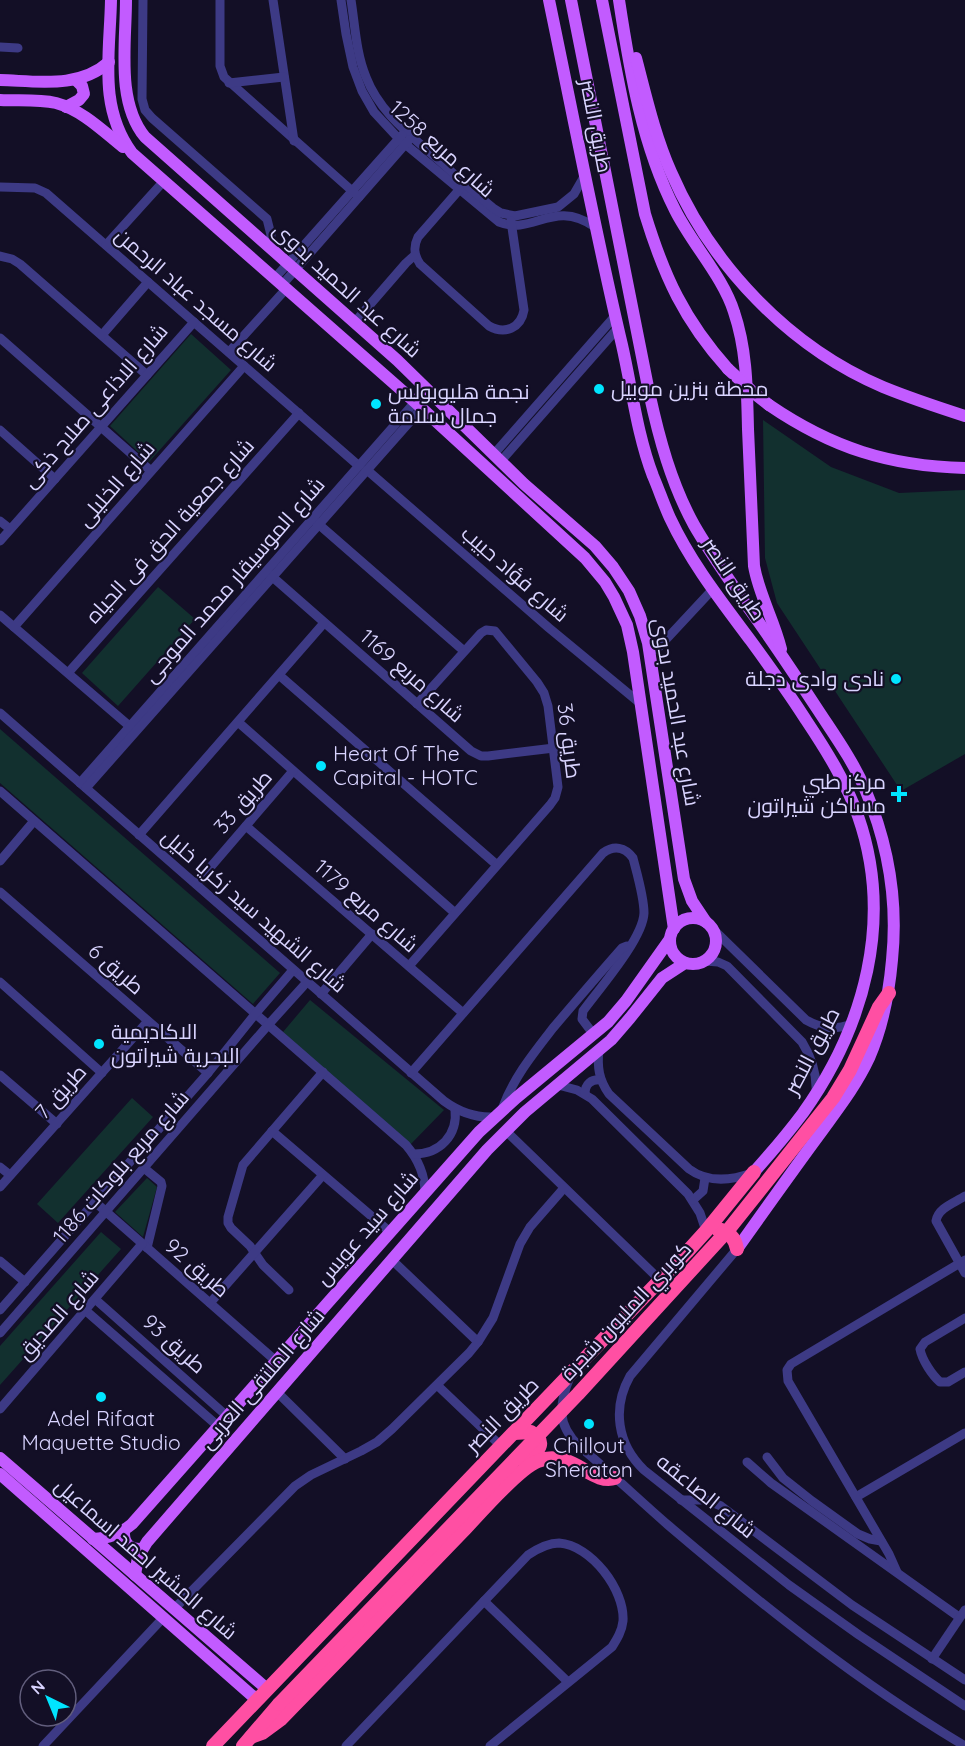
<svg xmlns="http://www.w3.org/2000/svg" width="965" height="1746" font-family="Quicksand,Cairo,sans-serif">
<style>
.green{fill:#12302f}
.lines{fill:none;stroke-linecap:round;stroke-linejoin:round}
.minor{stroke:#3d3a85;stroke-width:9}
.major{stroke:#c25bff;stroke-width:12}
.highway{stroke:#ff4fa3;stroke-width:14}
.major-bridge{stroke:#c25bff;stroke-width:12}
.highway-bridge{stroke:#ff4fa3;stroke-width:14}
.poi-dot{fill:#00e5ff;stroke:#130f26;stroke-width:2}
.labels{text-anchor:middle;stroke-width:4.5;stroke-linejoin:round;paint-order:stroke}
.street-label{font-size:21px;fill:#d9d4ff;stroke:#130f26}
.poi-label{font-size:21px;fill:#d9d4ff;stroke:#130f26;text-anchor:start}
</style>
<rect width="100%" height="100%" fill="#130f26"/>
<g class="green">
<path d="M191 334 231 370 149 462 110 426Z"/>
<path d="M763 420 831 467 899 493 965 490V754L901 791 777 603 765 558Z"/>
<path d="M158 587 195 619 118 706 82 673Z"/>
<path d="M0 729 280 973 253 1004 0 783Z"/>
<path d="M310 1000 444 1110 408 1147 283 1032Z"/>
<path d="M132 1098 153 1117 58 1223 37 1204Z"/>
<path d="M147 1178 157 1187 143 1237 115 1212Z"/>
<path d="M101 1232 121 1249 0 1385V1346Z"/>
</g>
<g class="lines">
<g class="minor">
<path d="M143 0 142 99 145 110 152 118 267 219 271 235 269 247"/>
<path d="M220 0V66L224 77 359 197"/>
<path d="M273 0 294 141"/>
<path d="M341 0 346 34 353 67 362 91 374 112 399 139 499 222C534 236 553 198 595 227"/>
<path d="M351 0C355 25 356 53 366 77 379 111 408 133 434 156 454 174 473 191 493 208L501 213 515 216 558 207 574 194 585 175"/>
<path d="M0 47 18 48"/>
<path d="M229 83 284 77"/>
<path d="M0 187 35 188 46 193 359 466"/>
<path d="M459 190 418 237C413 247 414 255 420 264L489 326C505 335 521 328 524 310L511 221"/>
<path d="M106 245 163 182"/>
<path d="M0 256 12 259 20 264 147 375"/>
<path d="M274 279 402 135"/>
<path d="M282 285 409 140"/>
<path d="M354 323 406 263 415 255"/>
<path d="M102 335 148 282"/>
<path d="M0 338 151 471"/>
<path d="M229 352 286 289"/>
<path d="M0 430 55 479"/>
<path d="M494 454 615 316"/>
<path d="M501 461 617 329"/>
<path d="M367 470 549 628 641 704"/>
<path d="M0 521 10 529"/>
<path d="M316 522 464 651"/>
<path d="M0 541 194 322"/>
<path d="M268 573 471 751 481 756H488L554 748"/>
<path d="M0 615 134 730"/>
<path d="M14 627 244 366"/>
<path d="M649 653 659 647 713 589"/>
<path d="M68 673 299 413"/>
<path d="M279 675 497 865"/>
<path d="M0 713 444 1101C459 1112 475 1118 494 1117"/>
<path d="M238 722 455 913"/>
<path d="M80 783 415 402"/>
<path d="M86 788 422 408"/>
<path d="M0 791 406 1145C418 1159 425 1174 425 1193"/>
<path d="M246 826 463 1013"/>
<path d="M139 835 324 623"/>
<path d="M0 861 34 821"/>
<path d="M196 884 293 771"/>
<path d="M0 892 208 1073"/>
<path d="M713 929 806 1020C822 1029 835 1030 852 1024"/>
<path d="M705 961 718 962 727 966 802 1042C812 1058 817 1073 816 1092"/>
<path d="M409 966 550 805 555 798 558 787 548 706 544 693 537 682 495 631 486 630 481 633 417 704"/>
<path d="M0 982 102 1073"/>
<path d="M321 994 372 934"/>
<path d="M599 1050C597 1067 599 1080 609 1094L689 1169C708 1183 730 1181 752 1173"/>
<path d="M411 1073 603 853C614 845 625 847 633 858 637 874 644 897 644 913 643 939 599 989 583 1011L582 1019 594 1035"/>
<path d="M0 1075 57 1124"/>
<path d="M558 1085 577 1090 592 1099 688 1194 700 1213 706 1231"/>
<path d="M585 1094C585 1084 591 1079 601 1080"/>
<path d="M502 1109C514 1077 532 1055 553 1028 576 1001 599 974 622 948L627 946"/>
<path d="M272 1131 390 1232"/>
<path d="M506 1131 660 1280"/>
<path d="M414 1154C440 1154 458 1135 455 1109"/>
<path d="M0 1167 10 1175"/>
<path d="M144 1168 161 1182 162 1186 147 1248"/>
<path d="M0 1187 148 1021"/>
<path d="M965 1196C954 1203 938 1208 936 1221L965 1273"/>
<path d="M693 1200 703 1191 705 1178"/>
<path d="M95 1202 276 1361"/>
<path d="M737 1249 630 1376C612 1408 617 1444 644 1470L789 1585 859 1635 965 1706"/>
<path d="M392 1260 478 1342"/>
<path d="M0 1261 25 1282"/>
<path d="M289 1290 263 1265 250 1246 231 1228 228 1223V1217L243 1165 323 1072"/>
<path d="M95 1299 228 1417"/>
<path d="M210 1303 323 1175"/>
<path d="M0 1310 208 1073 256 1013 293 970"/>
<path d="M85 1310 219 1427"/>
<path d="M965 1318 925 1342 920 1349C922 1360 932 1375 940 1382H948L965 1372"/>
<path d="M0 1333 269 1024 307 982"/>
<path d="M570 1377C559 1404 556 1424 579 1446 609 1471 638 1499 668 1525 762 1605 859 1683 965 1746"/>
<path d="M437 1385 501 1446"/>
<path d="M277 1392 345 1459"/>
<path d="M0 1409 142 1244"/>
<path d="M767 1457 783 1478 812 1501 858 1534 870 1539 881 1541"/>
<path d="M747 1462 771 1483 959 1617"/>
<path d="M856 1497 965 1433"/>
<path d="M681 1500H707L721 1506 852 1605 965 1680"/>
<path d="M897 1572 889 1554 788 1381 787 1370 791 1364 965 1260"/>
<path d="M484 1601 568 1682"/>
<path d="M174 1609 295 1486 311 1475 361 1451 377 1442 392 1429 469 1353 478 1342 493 1318 520 1244 530 1227 564 1188"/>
<path d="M932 1659 965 1610"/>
<path d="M43 1746 164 1617"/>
<path d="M346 1746 528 1555C537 1549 548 1543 559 1543 591 1545 625 1590 623 1621 622 1631 617 1639 612 1647L490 1746"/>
</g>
<g class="major">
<path d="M111 0C110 54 98 107 132 153L415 402 585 558 605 582 614 597 627 625 633 652 674 929"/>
<path d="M126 0C126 44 116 102 145 137L397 360 524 484 595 546 613 567 629 591 640 616 648 643 684 879 692 901 706 922"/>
<path d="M549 0C573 115 595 231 622 345 632 389 637 434 653 476 659 490 664 505 670 518 691 563 722 602 751 641 770 667 789 693 806 720 826 750 846 782 858 816 894 919 865 1026 803 1113 788 1133 771 1153 754 1172"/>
<path d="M571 0 649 392C659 438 671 483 694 525 710 553 729 579 747 606 772 640 795 675 818 710 835 736 853 761 865 789 888 843 898 902 892 960 889 994 883 1026 869 1058 856 1086 837 1110 819 1135 791 1173 764 1211 737 1249"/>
<path d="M602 0 645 214C664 276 684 320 728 369"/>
<path d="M619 0C630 72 642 145 675 210 692 244 723 277 734 312 747 350 747 390 748 429 750 475 752 520 754 566 759 595 774 620 781 649"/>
<path d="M636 58C646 96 655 136 671 172 711 265 789 347 883 387 910 398 937 407 965 416"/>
<path d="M0 80C37 81 79 89 109 62"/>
<path d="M0 100C19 101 38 99 56 103 82 110 103 131 123 147"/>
<path d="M66 107 79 100 84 94 82 86 76 80"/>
<path d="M769 405C832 448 889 466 965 468"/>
<circle cx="693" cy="941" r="23"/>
<path d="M0 1458 267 1689"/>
<path d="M0 1474 257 1700"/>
<path d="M124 1531C123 1543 130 1550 142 1549"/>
<path d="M93 1539C109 1538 120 1534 132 1524L479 1132 516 1098 608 1022 626 1001 670 939"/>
<path d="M135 1575 138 1557 147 1542 487 1150 525 1112 611 1040 630 1018 662 978 685 963"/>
</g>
<g class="highway">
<path d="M717 1229C729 1231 735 1238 737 1249"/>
<path d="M514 1433 531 1432C550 1443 535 1453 526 1464"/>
<path d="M251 1737 262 1733 281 1719C343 1656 404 1592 465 1529 481 1512 519 1468 538 1461 571 1448 592 1486 615 1478"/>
<path d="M213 1746 687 1252 706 1231 754 1172"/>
<path d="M243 1746 279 1704"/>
</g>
<path class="major-bridge" d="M728 369 755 394 769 405"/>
<path class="highway-bridge" d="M279 1704 578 1394 729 1229 833 1098 850 1070 879 1007 889 993"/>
</g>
<g class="poi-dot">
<circle cx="599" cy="389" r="6"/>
<circle cx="376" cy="404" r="6"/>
<circle cx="896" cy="679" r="6"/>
<circle cx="321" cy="766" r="6"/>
<path d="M896 785h6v6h6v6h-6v6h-6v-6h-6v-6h6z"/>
<circle cx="99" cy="1044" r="6"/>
<circle cx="101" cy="1397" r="6"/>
<circle cx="589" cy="1424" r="6"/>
</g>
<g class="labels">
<g class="street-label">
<text transform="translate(596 126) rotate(79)" y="7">طريق النصر</text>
<text transform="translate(442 149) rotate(42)" y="7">شارع مربع 1258</text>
<text transform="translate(347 290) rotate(42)" y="7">شارع عبد الحميد بدوى</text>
<text transform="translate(196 300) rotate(41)" y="7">شارع مسجد عباد الرحمن</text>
<text transform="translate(95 406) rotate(-49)" y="7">شارع الاذاعى صلاح ذكى</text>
<text transform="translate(116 484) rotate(-49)" y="7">شارع الخليلى</text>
<text transform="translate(170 531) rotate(-48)" y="7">شارع جمعية الحق فى الحياه</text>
<text transform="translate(515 574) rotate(41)" y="7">شارع فؤاد حبيب</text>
<text transform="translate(734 579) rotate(56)" y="7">طريق النصر</text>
<text transform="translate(234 580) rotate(-49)" y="7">شارع الموسيقار محمد الموجى</text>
<text transform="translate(412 676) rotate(41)" y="7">شارع مربع 1169</text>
<text transform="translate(676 712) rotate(80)" y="7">شارع عبد الحميد بدوى</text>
<text transform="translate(569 741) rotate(83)" y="7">طريق 36</text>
<text transform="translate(243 802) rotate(-49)" y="7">طريق 33</text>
<text transform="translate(366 906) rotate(41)" y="7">شارع مربع 1179</text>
<text transform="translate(254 911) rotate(41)" y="7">شارع الشهيد سيد زكريا خليل</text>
<text transform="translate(116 969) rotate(41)" y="7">طريق 6</text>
<text transform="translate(812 1051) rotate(-62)" y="7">طريق النصر</text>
<text transform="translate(61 1092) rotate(-48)" y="7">طريق 7</text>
<text transform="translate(121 1167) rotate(-49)" y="7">شارع مربع بلوكات 1186</text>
<text transform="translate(367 1228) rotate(-49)" y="7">شارع سيد عويس</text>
<text transform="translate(197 1268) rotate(41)" y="7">طريق 92</text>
<text transform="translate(626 1311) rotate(-47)" y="7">كوبري المليون شجرة</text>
<text transform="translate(58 1315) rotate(-49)" y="7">شارع الصديق</text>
<text transform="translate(174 1344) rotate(42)" y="7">طريق 93</text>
<text transform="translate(262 1379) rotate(-49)" y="7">شارع الملتقى العربى</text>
<text transform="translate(502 1415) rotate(-46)" y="7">طريق النصر</text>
<text transform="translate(706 1496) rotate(39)" y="7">شارع الصاعقه</text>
<text transform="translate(146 1559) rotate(41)" y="7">شارع المشير احمد اسماعيل</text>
</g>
<g class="poi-label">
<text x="611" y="396">محطة بنزين موبيل</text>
<text x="388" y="399">نجمة هليوبولس<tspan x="388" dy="24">جمال سلامة</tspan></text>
<text x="884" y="686" text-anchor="end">نادى وادى دجلة</text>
<text x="333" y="761">Heart Of The<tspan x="333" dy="24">Capital - HOTC</tspan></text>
<text x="886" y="789" text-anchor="end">مركز طبي<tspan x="886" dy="24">مساكن شيراتون</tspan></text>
<text x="111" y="1039">الاكاديمية<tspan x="111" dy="24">البحرية شيراتون</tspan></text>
<text x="101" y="1426" text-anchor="middle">Adel Rifaat<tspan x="101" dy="24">Maquette Studio</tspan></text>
<text x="589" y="1453" text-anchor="middle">Chillout<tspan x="589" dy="24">Sheraton</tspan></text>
</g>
</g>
<g transform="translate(48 1698) rotate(317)"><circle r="28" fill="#130f26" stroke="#625e7d" stroke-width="1.5"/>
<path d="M0-4.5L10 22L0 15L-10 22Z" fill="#00e5ff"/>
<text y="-9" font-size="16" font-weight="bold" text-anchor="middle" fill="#d9d4ff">N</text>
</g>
</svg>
